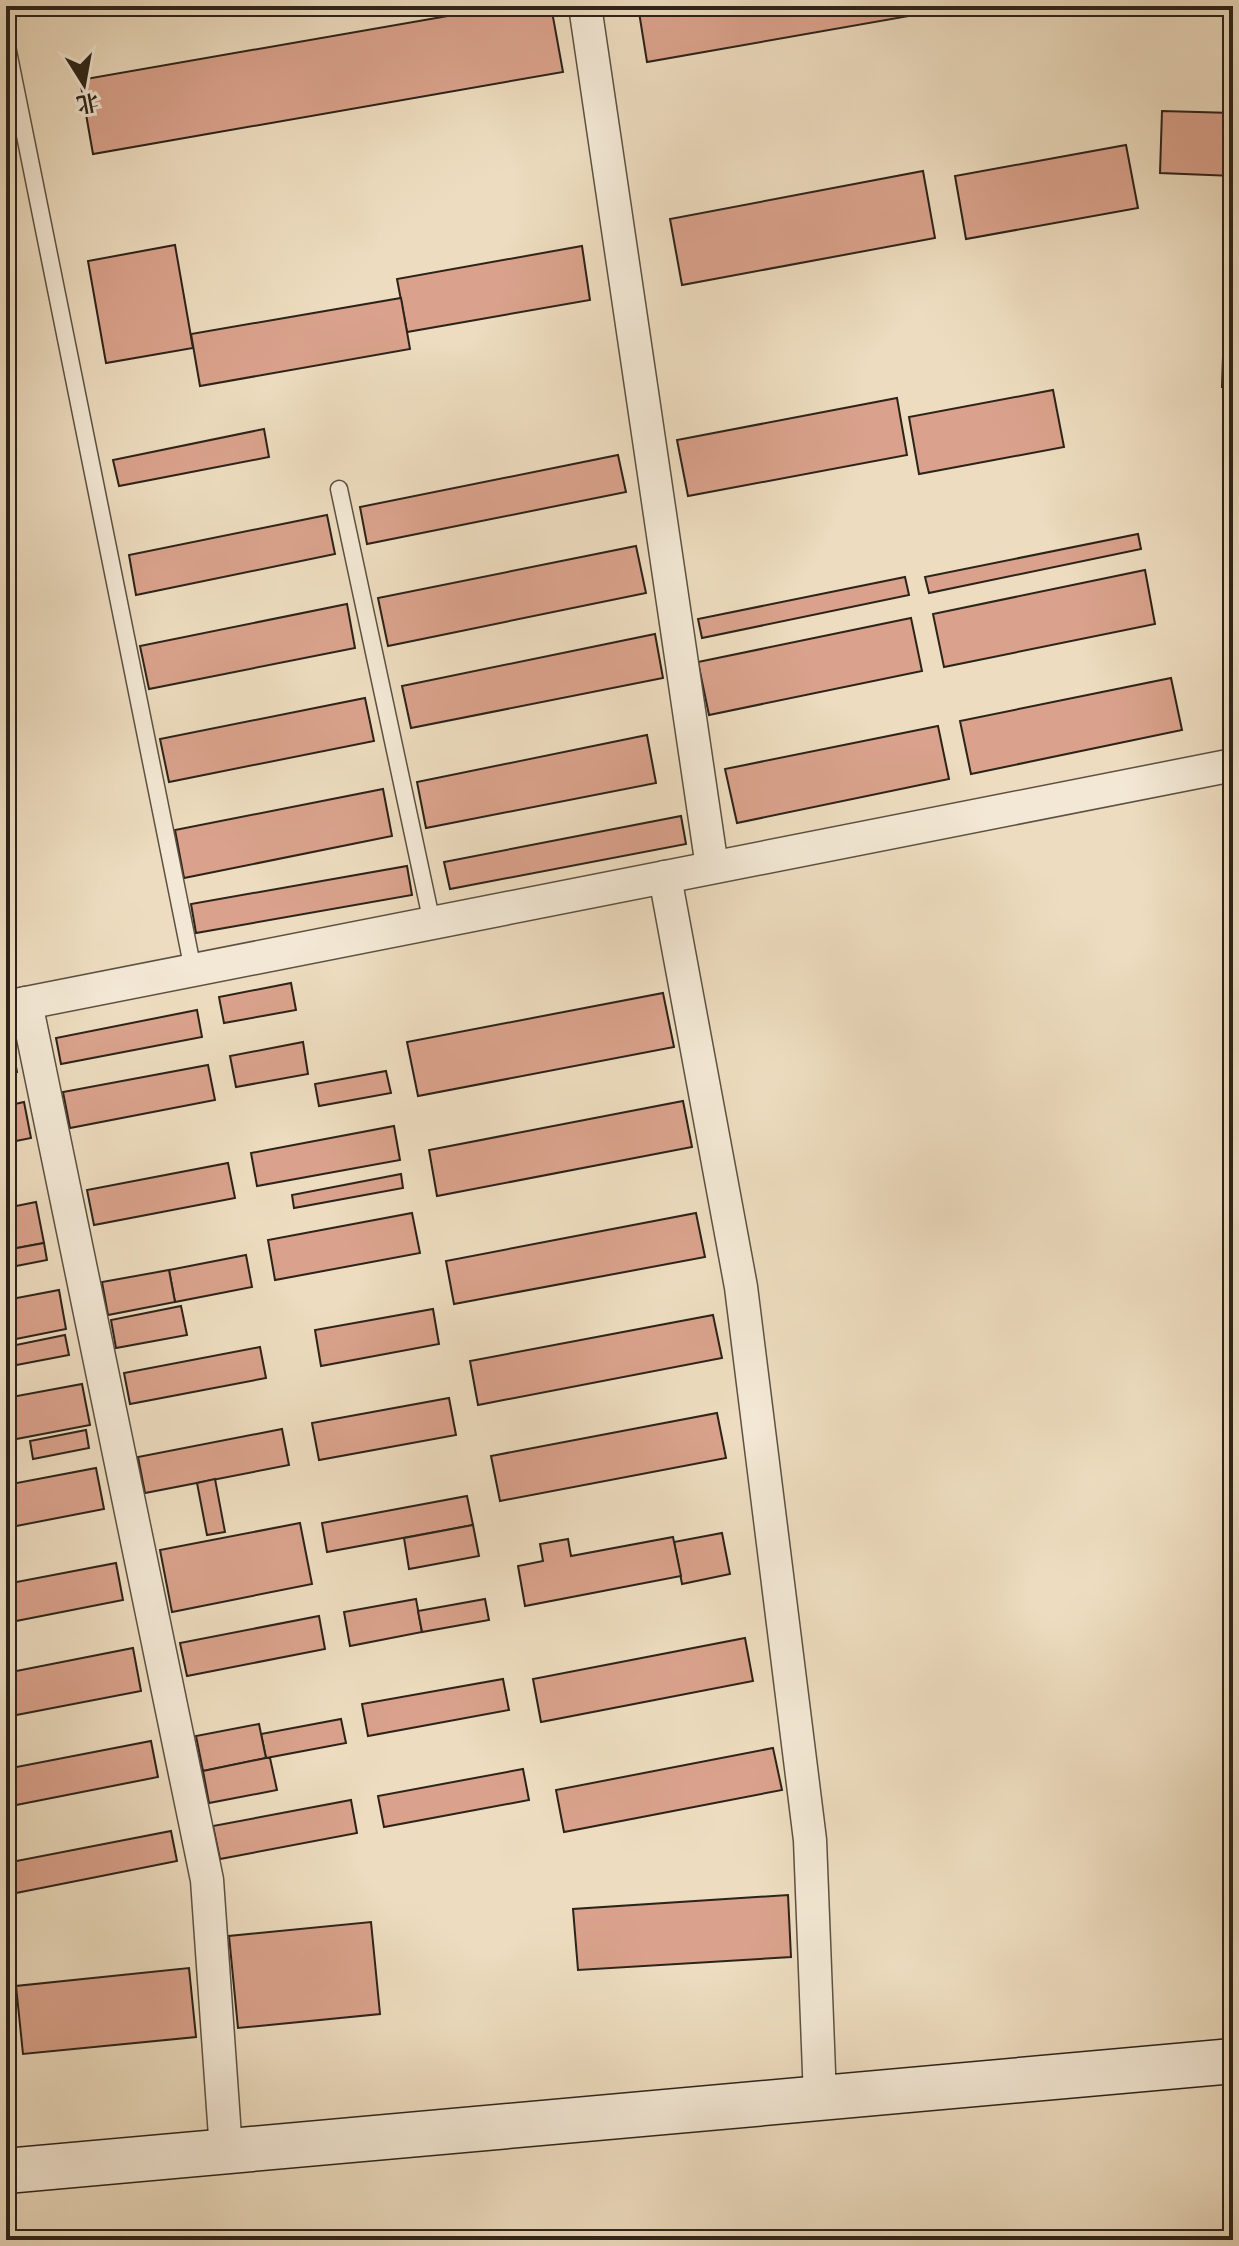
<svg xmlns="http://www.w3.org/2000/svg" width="1239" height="2246" font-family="'IM FELL DW Pica','Noto Serif SC',serif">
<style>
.building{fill:#daa28c;stroke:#2c2319;stroke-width:2}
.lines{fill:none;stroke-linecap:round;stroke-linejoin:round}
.lane-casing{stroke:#5c5142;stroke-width:19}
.street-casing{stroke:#5c5142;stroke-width:35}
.secondary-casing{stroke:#2c2319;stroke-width:47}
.lane{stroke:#f3e8d5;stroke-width:16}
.street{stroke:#f3e8d5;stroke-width:32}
.secondary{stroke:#f3e8d5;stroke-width:44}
</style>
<rect width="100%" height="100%" fill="#eddcbf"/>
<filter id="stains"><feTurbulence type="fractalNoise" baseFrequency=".0025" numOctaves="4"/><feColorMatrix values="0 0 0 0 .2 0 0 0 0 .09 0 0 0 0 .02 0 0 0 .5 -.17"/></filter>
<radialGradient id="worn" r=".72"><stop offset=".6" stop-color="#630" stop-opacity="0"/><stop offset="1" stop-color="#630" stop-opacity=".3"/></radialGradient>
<g class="building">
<path d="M505 6H551L563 72 93 154 80 80Z"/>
<path d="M638 6H908L909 16 647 62Z"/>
<path d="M1162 111 1233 113V176L1160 173Z"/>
<path d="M1126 145 1138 208 966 239 955 176Z"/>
<path d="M923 171 935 238 682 285 670 219Z"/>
<path d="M175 245 193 348 106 363 88 261Z"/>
<path d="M582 246 590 300 407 332 397 279Z"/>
<path d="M401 298 410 349 200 386 191 334Z"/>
<path d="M1224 326H1233V387H1222Z"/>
<path d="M1053 390 1064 447 919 474 909 417Z"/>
<path d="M897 398 907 455 688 496 677 440Z"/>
<path d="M264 429 269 457 119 486 113 460Z"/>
<path d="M618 455 626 492 367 544 360 507Z"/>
<path d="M327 515 335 554 136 595 129 555Z"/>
<path d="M1138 534 1141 549 929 593 925 577Z"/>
<path d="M1232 536H1233V594H1229Z"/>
<path d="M636 546 646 593 388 646 378 598Z"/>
<path d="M1145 570 1155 624 944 667 933 614Z"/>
<path d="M905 577 909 595 702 638 698 619Z"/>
<path d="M347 604 355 648 149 689 140 646Z"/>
<path d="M911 618 922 671 709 715 698 662Z"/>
<path d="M655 634 663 678 411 728 402 686Z"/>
<path d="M1171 678 1182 730 971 774 960 721Z"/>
<path d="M365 698 374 741 169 782 160 739Z"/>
<path d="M938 726 949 779 737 823 725 769Z"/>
<path d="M647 735 656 783 426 828 417 782Z"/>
<path d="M383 789 392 836 184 878 175 830Z"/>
<path d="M681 816 686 844 450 889 444 862Z"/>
<path d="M407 866 412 895 196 933 191 904Z"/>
<path d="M291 983 296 1010 224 1023 219 997Z"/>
<path d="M663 993 674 1047 418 1096 407 1042Z"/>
<path d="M197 1010 202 1037 61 1064 56 1038Z"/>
<path d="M9 1032 17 1072 6 1074V1033Z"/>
<path d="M303 1042 308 1074 236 1087 230 1056Z"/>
<path d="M208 1065 215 1100 70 1128 63 1092Z"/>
<path d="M386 1071 391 1093 319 1106 315 1084Z"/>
<path d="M683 1101 692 1147 437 1196 429 1150Z"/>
<path d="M24 1102 31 1138 6 1143V1106Z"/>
<path d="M394 1126 400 1160 257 1186 251 1153Z"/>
<path d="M228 1163 235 1198 94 1225 87 1190Z"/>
<path d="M401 1174 403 1188 294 1208 292 1195Z"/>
<path d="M36 1202 44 1243 6 1250V1208Z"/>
<path d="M412 1213 420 1253 275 1280 268 1240Z"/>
<path d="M696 1213 705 1257 454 1304 446 1261Z"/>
<path d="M44 1243 47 1260 6 1268V1250Z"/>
<path d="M246 1255 252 1287 175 1302 169 1270Z"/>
<path d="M169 1270 175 1302 108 1315 102 1282Z"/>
<path d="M59 1290 66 1329 6 1341V1300Z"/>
<path d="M181 1306 187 1335 116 1348 111 1320Z"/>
<path d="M433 1309 439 1344 321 1366 315 1330Z"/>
<path d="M713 1315 722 1358 478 1405 470 1361Z"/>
<path d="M65 1335 69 1355 6 1367V1347Z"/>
<path d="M260 1347 266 1378 130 1404 124 1373Z"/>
<path d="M82 1384 90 1425 6 1441V1398Z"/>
<path d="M449 1398 456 1435 319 1460 312 1423Z"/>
<path d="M717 1413 726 1458 500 1501 491 1456Z"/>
<path d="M282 1429 289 1465 145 1493 138 1457Z"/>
<path d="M86 1430 89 1448 33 1459 30 1441Z"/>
<path d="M96 1468 104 1509 6 1528V1485Z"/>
<path d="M215 1479 225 1532 207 1535 197 1483Z"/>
<path d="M467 1496 473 1525 327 1552 322 1523Z"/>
<path d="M300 1523 312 1584 172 1612 160 1550Z"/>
<path d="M473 1525 479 1556 409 1569 404 1538Z"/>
<path d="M722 1533 730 1574 682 1584 674 1542Z"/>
<path d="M673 1537 681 1576 525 1606 518 1566 543 1561 540 1544 568 1539 571 1556Z"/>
<path d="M116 1563 123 1600 6 1623V1584Z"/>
<path d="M416 1599 422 1632 350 1646 344 1612Z"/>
<path d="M485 1599 489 1620 422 1632 418 1611Z"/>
<path d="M319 1616 325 1649 187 1676 180 1643Z"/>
<path d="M745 1638 753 1681 541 1722 533 1679Z"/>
<path d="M133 1648 141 1691 6 1717V1673Z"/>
<path d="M503 1679 509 1710 368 1736 362 1704Z"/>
<path d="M341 1719 346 1743 266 1758 261 1734Z"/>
<path d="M259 1724 266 1758 203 1771 196 1736Z"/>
<path d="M151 1741 158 1777 6 1807V1769Z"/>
<path d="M773 1748 782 1790 564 1832 556 1790Z"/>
<path d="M266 1758H270L277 1790 209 1803 203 1771Z"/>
<path d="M523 1769 529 1800 384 1827 378 1796Z"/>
<path d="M351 1800 357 1833 220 1859 213 1826Z"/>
<path d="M171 1831 177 1861 6 1895V1863Z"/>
<path d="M788 1895 791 1957 578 1970 573 1909Z"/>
<path d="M371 1922 380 2014 238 2028 229 1936Z"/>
<path d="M189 1968 196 2037 23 2054 16 1986Z"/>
</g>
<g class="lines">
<g class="lane-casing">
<g id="lane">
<path d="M6 41 193 970"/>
<path d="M339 489 432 923"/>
</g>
</g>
<g class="street-casing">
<g id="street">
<path d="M585 6 712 867"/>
<path d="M665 877 741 1287 810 1840 820 2098"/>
<path d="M26 1003 207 1880 226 2151"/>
<path d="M6 1007 1233 765"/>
</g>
</g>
<g class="secondary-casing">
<path id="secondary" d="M6 2171 1233 2061"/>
</g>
<use href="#lane" class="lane"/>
<use href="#street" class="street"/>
<use href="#secondary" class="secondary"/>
</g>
<rect width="1239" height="2246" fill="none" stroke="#eddcbf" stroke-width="32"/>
<rect x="8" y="8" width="1223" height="2230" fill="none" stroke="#2c2319" stroke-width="4"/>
<rect x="16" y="16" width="1207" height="2214" fill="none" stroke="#2c2319" stroke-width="2"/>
<g transform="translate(84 84) rotate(169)" stroke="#f3e8d5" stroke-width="6" paint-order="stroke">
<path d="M0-6L14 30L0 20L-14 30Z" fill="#2c2319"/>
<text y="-12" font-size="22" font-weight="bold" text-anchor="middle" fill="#2c2319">北</text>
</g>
<rect width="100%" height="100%" filter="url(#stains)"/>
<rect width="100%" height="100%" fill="url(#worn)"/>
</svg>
